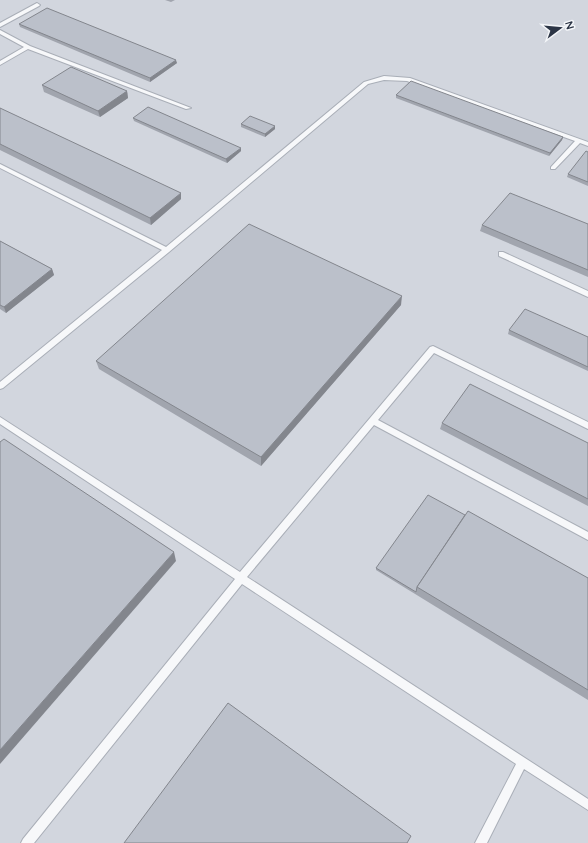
<svg xmlns="http://www.w3.org/2000/svg" width="588" height="843" font-family="Quicksand,sans-serif">
<style>
.built{fill:#d2d6de}
.lines{fill:none;stroke-linecap:round;stroke-linejoin:round}
.service-casing{stroke:#a9aeb7;stroke-width:2}
.service{fill:#f7f8fa;fill-rule:evenodd}
.wall{fill:#a1a5ae}
.shaded-wall{fill:#83868d}
.building{fill:#bbc0ca;stroke:#83868d}
</style>
<rect width="100%" height="100%" fill="#e4e7ec"/>
<rect class="built" x="0" y="0" width="588" height="843"/>
<g class="lines">
<g class="service-casing">
<g id="service">
<path d="M37 3 40 5 39 6 0 27V23Z"/>
<path d="M0 30 30 46 191 108 186 109 28 49 0 65V61L24 47 0 34Z"/>
<path d="M384 76 410 78 588 142V146L580 143 555 169H551V167L575 141 407 81 384 80 368 84 169 252 3 388 0 389V382L162 250 0 168V164L166 247 364 82Z"/>
<path d="M499 252H503L588 291V297L499 256Z"/>
<path d="M433 346 588 422V429L434 353 378 420 588 532V540L374 425 247 577 588 799V810L524 769 487 843H475L516 764 242 584 34 843H21L23 839 235 579 0 424V417L240 572 430 347Z"/>
</g>
</g>
<use href="#service" class="service"/>
</g>
<g class="wall">
<path d="M165 0H175L171 2Z"/>
<path d="M19 24 177 63 150 82 20 27Z"/>
<path d="M42 85 127 91 128 98 100 117 44 92Z"/>
<path d="M396 95 563 137 562 140 549 156 396 98Z"/>
<path d="M0 108 181 199 151 225 0 150Z"/>
<path d="M133 118 241 151 227 163 134 121Z"/>
<path d="M241 124 275 129 265 137 241 127Z"/>
<path d="M588 152V186L567 177 568 174Z"/>
<path d="M588 224V277L480 231 482 225Z"/>
<path d="M0 241 52 269 54 275 6 313 0 309Z"/>
<path d="M401 305 261 466 99 369 96 361Z"/>
<path d="M509 330 588 337V371L508 334Z"/>
<path d="M442 423 588 443V506L440 429Z"/>
<path d="M465 515 588 578V700L376 570V568Z"/>
</g>
<g class="shaded-wall">
<path d="M176 60 177 63 150 82V78Z"/>
<path d="M127 91 128 98 100 117 98 111Z"/>
<path d="M275 126V129L265 137V134Z"/>
<path d="M563 137 562 140 549 156 550 153Z"/>
<path d="M241 148V151L227 163 226 159Z"/>
<path d="M181 193V199L151 225 150 218Z"/>
<path d="M52 269 54 275 6 313 4 307Z"/>
<path d="M402 296 401 305 261 466V457Z"/>
<path d="M174 552 176 561 0 764V750Z"/>
</g>
<g class="building">
<path d="M47 8 176 60 150 78 19 24Z"/>
<path d="M71 67 127 91 98 111 42 85Z"/>
<path d="M411 81 563 137 550 153 396 95Z"/>
<path d="M148 107 241 148 226 159 133 118Z"/>
<path d="M0 108 181 193 150 218 0 144Z"/>
<path d="M250 116 275 126 265 134 241 124Z"/>
<path d="M586 151 588 152V182L568 174Z"/>
<path d="M510 193 588 224V270L482 225Z"/>
<path d="M249 224 402 296 261 457 96 361Z"/>
<path d="M0 241 52 269 4 307 0 305Z"/>
<path d="M525 309 588 337V367L509 330Z"/>
<path d="M470 384 588 443V499L442 423Z"/>
<path d="M4 439 174 552 0 750V442Z"/>
<path d="M428 495 465 515 417 587 416 592 376 568Z"/>
<path d="M468 511 588 578V690L417 587Z"/>
<path d="M228 703 411 836 407 843H124Z"/>
</g>
<g transform="translate(560 28) rotate(74)" stroke="#f4f6f9" stroke-width="3" paint-order="stroke">
<path d="M0-3L7 15L0 10L-7 15Z" fill="#2b3445"/>
<text y="-6" font-size="11" font-weight="bold" text-anchor="middle" fill="#2b3445">N</text>
</g>
</svg>
